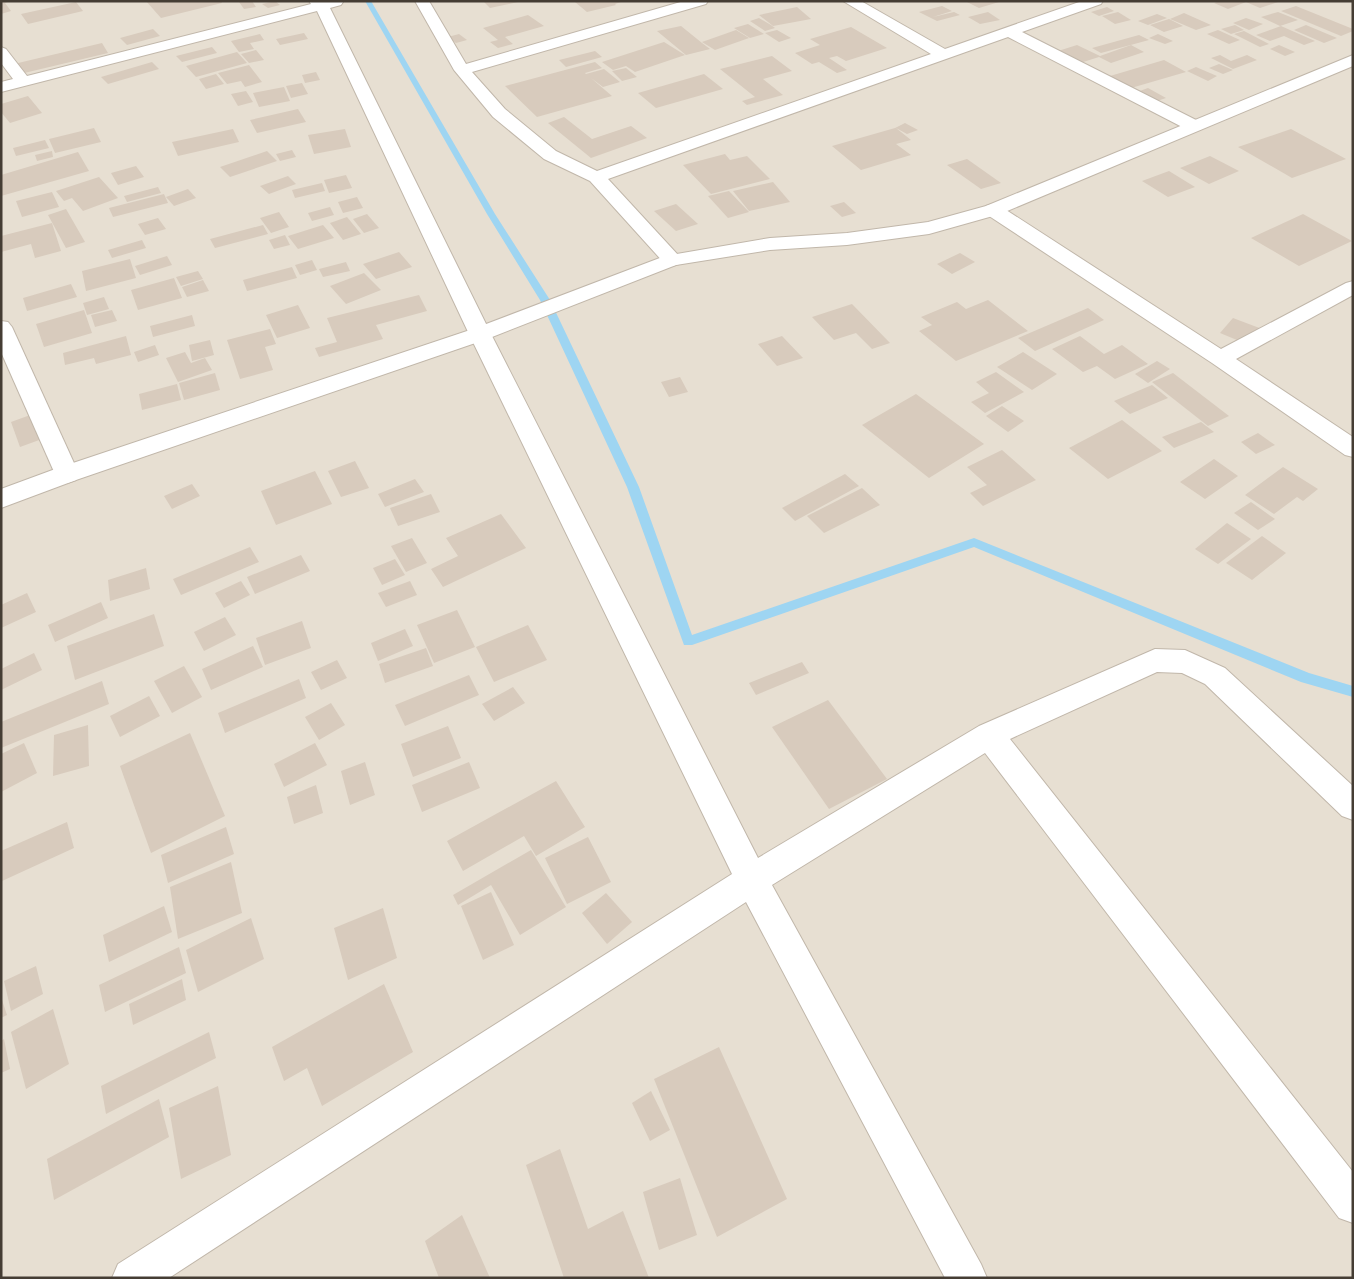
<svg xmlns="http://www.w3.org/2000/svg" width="1354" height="1279" font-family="Commissioner,sans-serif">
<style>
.residential{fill:#e7dfd2}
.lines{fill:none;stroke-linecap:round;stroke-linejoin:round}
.stream{fill:#9ed5f2;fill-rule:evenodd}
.building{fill:#d8cbbd}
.minor-casing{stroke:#c1b7aa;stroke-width:2}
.tertiary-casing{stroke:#c1b7aa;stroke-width:2}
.minor{fill:#fff;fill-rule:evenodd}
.tertiary{fill:#fff;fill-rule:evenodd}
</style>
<rect width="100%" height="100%" fill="#f3ede4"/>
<rect class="residential" x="1" y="1" width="1352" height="1277"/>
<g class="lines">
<path class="stream" d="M365 1H371L495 214 550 300 639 487 692 635 974 538 1309 673 1353 686V697L1301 682 974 547 692 645H684L627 487 540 300 487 214Z"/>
</g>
<g class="building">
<path d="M1 1H10L5 3 11 11 1 14Z"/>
<path d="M146 1H221L222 3 161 18Z"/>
<path d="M252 1 256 7 244 9 239 2Z"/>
<path d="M275 1 280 5 268 8 262 4Z"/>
<path d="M483 1H517L518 2 490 8Z"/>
<path d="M624 1 615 4 616 5 587 12 575 2Z"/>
<path d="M965 1H999V2L979 8Z"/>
<path d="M1220 1H1278V2L1260 8 1246 2 1228 9 1214 3Z"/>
<path d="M76 2 83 11 28 24 21 14Z"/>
<path d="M942 6 952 11 933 17 954 12 960 15 937 21 919 12Z"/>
<path d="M1296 6 1353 29V31L1341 36 1281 11Z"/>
<path d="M797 7 811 19 773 26 759 15Z"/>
<path d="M1107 7 1114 11 1099 16 1091 12Z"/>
<path d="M988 12 1000 20 980 24 968 17Z"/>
<path d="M1118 12 1131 20 1115 24 1102 16Z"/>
<path d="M1278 12 1298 20 1280 26 1261 17Z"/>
<path d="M1184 13 1211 25 1196 30 1170 19Z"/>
<path d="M1157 14 1167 18 1148 25 1138 21Z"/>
<path d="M528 15 544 26 505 37 513 44 498 48 490 42 498 40 483 28Z"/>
<path d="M759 18 771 25 775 28 765 31 750 21Z"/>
<path d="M1246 18 1263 24 1249 30 1233 23Z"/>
<path d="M1169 19 1183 26 1164 32 1150 25Z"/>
<path d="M748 24 764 34 750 38 734 28Z"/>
<path d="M1235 25 1244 30 1231 34 1221 29Z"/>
<path d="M1306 25 1337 38 1324 43 1294 30Z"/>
<path d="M681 26 702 43 710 49 686 55 657 31Z"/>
<path d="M1281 26 1315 41 1304 45 1284 36 1270 41 1256 35Z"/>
<path d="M851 27 887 48 846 61 837 56 829 58 847 70 837 73 819 62 812 64 795 53 820 45 810 39Z"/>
<path d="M153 29 160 36 127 45 120 38Z"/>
<path d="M736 30 749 38 715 50 702 42Z"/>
<path d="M777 30 791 38 779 42 765 33Z"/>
<path d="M1218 30 1240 40 1229 44 1207 34Z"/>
<path d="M1244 31 1269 44 1260 47 1234 34Z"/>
<path d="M304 33 308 39 280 45 276 39Z"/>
<path d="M260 34 264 40 250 43 254 49 239 52 231 41Z"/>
<path d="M459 34 467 40 456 43 448 37Z"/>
<path d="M1158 34 1173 41 1165 44 1149 38Z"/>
<path d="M1139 35 1149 40 1101 53 1092 48Z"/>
<path d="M664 42 685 55 635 72 626 66 613 70 602 62Z"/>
<path d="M102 43 108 53 20 74 14 64Z"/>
<path d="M1077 45 1100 56 1131 45 1144 52 1111 63 1099 57 1080 63 1058 51Z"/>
<path d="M1279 45 1295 52 1285 56 1270 49Z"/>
<path d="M212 47 217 53 182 62 176 56Z"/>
<path d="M256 50 264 60 249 63 241 54Z"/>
<path d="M595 51 602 57 566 67 559 60Z"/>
<path d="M237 52 247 63 196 77 186 66Z"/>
<path d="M1220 55 1231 61 1247 55 1257 60 1233 69 1211 58Z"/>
<path d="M772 56 792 71 763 79 783 95 747 105 742 101 755 97 720 69Z"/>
<path d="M1164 60 1186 72 1131 88 1110 76Z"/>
<path d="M152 62 159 69 108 84 101 77Z"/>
<path d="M595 62 602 68 585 73 586 74 604 69 620 82 603 87 591 78 612 96 537 117 505 86Z"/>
<path d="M1219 64 1233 70 1223 74 1209 68Z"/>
<path d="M249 65 262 82 245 87 241 81 227 84 218 73Z"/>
<path d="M1196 67 1217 76 1208 81 1187 71Z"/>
<path d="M626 68 637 77 622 81 612 71Z"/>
<path d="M316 72 320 80 305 83 302 75Z"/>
<path d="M216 74 224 84 206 89 199 79Z"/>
<path d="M704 74 723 89 656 108 638 93Z"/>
<path d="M302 83 308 94 291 98 286 86Z"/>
<path d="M284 87 290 101 259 107 253 93Z"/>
<path d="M1148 88 1166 98 1157 101 1137 92Z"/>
<path d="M246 91 253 102 238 106 231 94Z"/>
<path d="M28 96 42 113 10 123 1 112V104Z"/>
<path d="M298 109 306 122 257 133 250 120Z"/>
<path d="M564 117 592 139 631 126 647 138 591 158 548 123Z"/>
<path d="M905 123 918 130 907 134 896 128 911 140 896 144 911 155 861 170 832 146 895 128Z"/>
<path d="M94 128 101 142 55 153 49 139Z"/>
<path d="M233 129 239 142 178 156 172 142Z"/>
<path d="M345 129 351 147 314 154 308 135Z"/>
<path d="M1291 129 1346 159 1292 178 1238 147Z"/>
<path d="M45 140 49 148 16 156 13 148Z"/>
<path d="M292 150 296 157 280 161 276 154Z"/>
<path d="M52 151 53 157 37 161 35 155Z"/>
<path d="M267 151 277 161 230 177 220 167Z"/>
<path d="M78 152 89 171 1 196V175Z"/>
<path d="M725 154 730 160 747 156 770 179 711 194 683 165Z"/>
<path d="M1210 156 1239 171 1209 184 1180 168Z"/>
<path d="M967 159 1001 183 981 189 947 165Z"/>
<path d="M136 166 144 177 118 185 111 173Z"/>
<path d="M1169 171 1195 187 1168 197 1142 181Z"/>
<path d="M346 175 352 188 329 193 324 180Z"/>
<path d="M288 176 296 184 269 194 260 186Z"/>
<path d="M99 177 118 198 83 211 72 198 64 201 56 191Z"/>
<path d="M773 182 790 202 749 211 733 191Z"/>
<path d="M322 183 325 191 295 198 292 190Z"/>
<path d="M158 187 161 193 127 202 124 196Z"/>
<path d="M188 189 196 198 174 206 166 197Z"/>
<path d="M729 191 749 212 728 218 708 196Z"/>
<path d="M52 192 59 207 22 217 16 201Z"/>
<path d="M164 194 168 203 113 217 109 208Z"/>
<path d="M357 197 363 208 343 213 338 202Z"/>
<path d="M844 202 856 213 842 217 830 206Z"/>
<path d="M676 204 698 224 676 231 654 211Z"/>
<path d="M330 207 334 215 312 221 308 213Z"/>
<path d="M66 209 85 242 66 248 48 215Z"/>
<path d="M279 212 289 227 271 233 260 218Z"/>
<path d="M367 214 379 228 364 233 353 219Z"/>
<path d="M1303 214 1352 241 1299 266 1251 238Z"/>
<path d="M347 217 361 234 343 240 330 223Z"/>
<path d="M158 218 166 229 145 235 138 224Z"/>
<path d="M52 223 61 251 35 258 31 244 1 252V236Z"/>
<path d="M263 225 268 234 215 248 210 239Z"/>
<path d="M323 225 334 238 298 249 288 236Z"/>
<path d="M285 235 290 245 274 249 269 240Z"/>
<path d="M142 240 146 248 112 258 108 250Z"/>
<path d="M399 252 412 267 376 279 363 264Z"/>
<path d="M960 253 975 262 952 274 937 264Z"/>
<path d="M167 256 172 265 140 275 135 266Z"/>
<path d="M130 259 136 278 86 291 82 271Z"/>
<path d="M312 260 317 270 300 275 295 265Z"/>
<path d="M346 262 350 271 323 277 319 269Z"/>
<path d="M292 267 297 278 247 291 243 280Z"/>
<path d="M198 271 203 279 181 286 176 277Z"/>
<path d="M364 273 381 290 346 304 330 286Z"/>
<path d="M174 278 182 298 138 310 131 290Z"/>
<path d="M203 280 209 291 187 297 182 287Z"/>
<path d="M71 284 77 297 27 311 23 298Z"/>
<path d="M419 295 427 311 376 325 383 339 319 357 315 348 337 342 327 318Z"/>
<path d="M104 297 109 309 87 315 83 303Z"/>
<path d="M988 300 1028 331 956 361 919 331 932 325 921 317 957 302 966 309Z"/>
<path d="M852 304 890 343 872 349 856 333 834 340 812 317Z"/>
<path d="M298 305 310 328 277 338 266 315Z"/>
<path d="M1088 308 1104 320 1035 351 1018 338Z"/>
<path d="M84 310 92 333 44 347 36 324Z"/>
<path d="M112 310 117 321 95 327 91 315Z"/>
<path d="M192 315 195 326 153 337 150 326Z"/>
<path d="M1233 318 1262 329 1249 345 1220 333Z"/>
<path d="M270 329 276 344 265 347 273 370 240 379 227 340Z"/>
<path d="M126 336 131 355 96 364 94 358 65 365 63 353Z"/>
<path d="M782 336 803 358 777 366 758 344Z"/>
<path d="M1080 336 1104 354 1122 345 1148 364 1115 379 1097 366 1083 372 1052 349Z"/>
<path d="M210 340 214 355 192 361 189 345Z"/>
<path d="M155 345 159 355 138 362 134 352Z"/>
<path d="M185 352 191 363 205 358 212 370 178 382 166 358Z"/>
<path d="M1023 352 1057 374 1032 390 997 367Z"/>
<path d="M1157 361 1170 369 1148 383 1135 374Z"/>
<path d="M996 372 1024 392 985 413 971 402 989 393 976 382Z"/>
<path d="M215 373 220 390 184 400 179 383Z"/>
<path d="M1173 373 1229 416 1208 426 1152 382Z"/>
<path d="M680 377 688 392 669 397 661 382Z"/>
<path d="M177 384 181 400 142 410 139 394Z"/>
<path d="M1152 385 1168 398 1130 414 1114 401Z"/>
<path d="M916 394 984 444 929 478 862 425Z"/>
<path d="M1002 406 1024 421 1008 432 986 416Z"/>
<path d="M33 414 42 439 20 447 11 422Z"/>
<path d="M1122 420 1162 451 1108 479 1069 448Z"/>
<path d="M1201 422 1214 432 1174 448 1162 437Z"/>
<path d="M1258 433 1275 445 1256 454 1241 442Z"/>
<path d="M1002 450 1036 480 983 506 970 493 987 485 967 467Z"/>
<path d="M1214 459 1238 476 1205 499 1180 482Z"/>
<path d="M355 461 369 488 341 497 328 471Z"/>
<path d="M1283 467 1318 489 1303 501 1297 497 1274 514 1245 495Z"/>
<path d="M315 471 332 504 276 525 261 491Z"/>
<path d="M845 474 859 486 795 521 782 508Z"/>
<path d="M415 479 424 492 385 507 378 494Z"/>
<path d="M192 484 200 496 172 509 164 496Z"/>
<path d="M862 488 880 505 824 533 807 516Z"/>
<path d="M431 494 440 512 398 526 390 508Z"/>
<path d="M1251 502 1275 519 1258 530 1234 513Z"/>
<path d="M501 514 526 548 443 587 431 569 458 556 446 538Z"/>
<path d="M1227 523 1251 539 1218 564 1195 549Z"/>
<path d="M1262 536 1286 553 1252 580 1226 563Z"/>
<path d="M412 538 427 563 406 572 391 546Z"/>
<path d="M250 547 259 562 181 595 173 579Z"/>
<path d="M301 555 310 571 255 594 247 577Z"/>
<path d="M395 559 405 575 382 585 373 568Z"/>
<path d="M146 568 150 589 110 601 108 580Z"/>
<path d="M241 581 250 595 224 608 215 593Z"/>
<path d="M410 581 417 595 386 607 378 593Z"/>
<path d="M27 593 36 612 1 628V605Z"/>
<path d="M101 602 108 618 55 642 48 625Z"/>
<path d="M457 610 475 647 434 663 417 625Z"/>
<path d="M154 614 164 646 75 680 67 646Z"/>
<path d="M225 617 236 635 204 651 194 632Z"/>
<path d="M302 621 311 648 265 665 256 638Z"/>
<path d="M528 625 547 660 494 682 476 647Z"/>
<path d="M405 629 413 646 378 661 371 643Z"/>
<path d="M253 646 263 667 211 690 202 669Z"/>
<path d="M426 648 433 666 385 683 379 664Z"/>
<path d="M34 653 42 670 1 690V669Z"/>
<path d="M337 660 347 678 321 690 311 672Z"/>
<path d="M802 662 809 673 756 695 749 683Z"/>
<path d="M184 666 202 697 172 713 154 681Z"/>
<path d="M469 675 479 695 405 726 395 705Z"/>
<path d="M299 679 306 698 225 733 218 713Z"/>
<path d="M102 681 109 704 1 748V722Z"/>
<path d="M513 687 525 703 494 721 482 704Z"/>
<path d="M149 696 160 716 120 737 110 716Z"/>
<path d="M828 700 887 779 829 809 772 727Z"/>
<path d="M331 703 345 725 319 740 305 717Z"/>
<path d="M88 725 89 766 53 776 54 735Z"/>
<path d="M448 726 461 758 413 777 401 744Z"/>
<path d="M190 733 225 816 151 853 120 766Z"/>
<path d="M24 743 37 773 1 792V754Z"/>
<path d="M315 743 327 765 284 787 274 764Z"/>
<path d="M365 762 375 795 350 805 341 771Z"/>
<path d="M469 762 480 788 422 812 412 785Z"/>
<path d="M556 781 585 827 536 856 524 836 463 871 447 841Z"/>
<path d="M316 785 323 813 294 824 287 797Z"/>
<path d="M67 822 74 848 2 881 1 851Z"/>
<path d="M226 827 234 854 168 883 161 855Z"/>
<path d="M588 837 611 882 567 904 545 858Z"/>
<path d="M531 850 566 907 520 935 491 885 458 905 453 895Z"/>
<path d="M231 862 242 913 178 939 170 887Z"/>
<path d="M491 892 514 945 483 960 461 906Z"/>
<path d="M606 893 632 922 607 944 582 913Z"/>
<path d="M164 906 172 932 109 962 103 935Z"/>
<path d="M383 908 397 958 348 980 334 928Z"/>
<path d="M251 918 264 959 198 992 186 950Z"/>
<path d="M179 947 186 973 105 1012 99 985Z"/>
<path d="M36 966 43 994 11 1011 4 981Z"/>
<path d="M182 979 186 1000 133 1025 129 1004Z"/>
<path d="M384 984 413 1052 322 1106 307 1068 284 1081 272 1047Z"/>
<path d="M1 997 7 1015 1 1018Z"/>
<path d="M53 1009 69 1064 26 1089 11 1032Z"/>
<path d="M209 1032 216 1058 106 1114 101 1086Z"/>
<path d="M4 1039 10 1069 1 1073V1041Z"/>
<path d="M719 1047 787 1199 717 1237 654 1079Z"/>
<path d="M218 1086 231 1155 181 1179 169 1108Z"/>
<path d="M651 1091 670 1130 650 1141 632 1103Z"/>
<path d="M159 1099 169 1137 54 1200 47 1159Z"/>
<path d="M560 1149 588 1229 623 1211 649 1278H564L526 1165Z"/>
<path d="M680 1178 697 1235 659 1250 643 1192Z"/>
<path d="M462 1215 490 1278H439L425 1241Z"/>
</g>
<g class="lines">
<g class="minor-casing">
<g id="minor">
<path d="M309 1 343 2 341 5 330 8 491 334 758 858 979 726 1155 649 1185 650 1225 668 1353 786V820L1342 816 1205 684 1182 673 1157 672 1010 739 1353 1172V1223L1339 1218 985 753 772 885 981 1264 987 1278H945L746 902 169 1278H112L118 1264 732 874 469 334 317 11 1 92V82L13 79 1 63V47L6 49 27 76 311 4Z"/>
<path d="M415 1H429L466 64 684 1H708L706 4 472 72 505 109 556 151 597 171 931 54 843 1H861L945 49 1082 1H1103L1101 4 1022 32 1200 122 1202 126 1200 130H1188L1008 37 608 179 679 256 682 260 679 264 672 266 665 264 590 181 544 159 493 117 454 70Z"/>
<path d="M993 204 1000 206 1221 349 1346 283 1353 281V295L1236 359 1353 437V457L1345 455 1212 363 986 214 984 210 986 206Z"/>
<path d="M1 321 8 322 12 327 79 474 76 480 67 483 58 480 55 474 1 352Z"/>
</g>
</g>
<g class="tertiary-casing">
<path id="tertiary" d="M1353 55V66L1000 214 929 234 847 245 770 250 676 265 487 339 76 480 1 508V489L58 468 473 329 665 256 770 238 847 233 928 222 986 206Z"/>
</g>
<use href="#minor" class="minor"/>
<use href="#tertiary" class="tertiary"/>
</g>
<rect width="1354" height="1279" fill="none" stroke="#453d34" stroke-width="5"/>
</svg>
